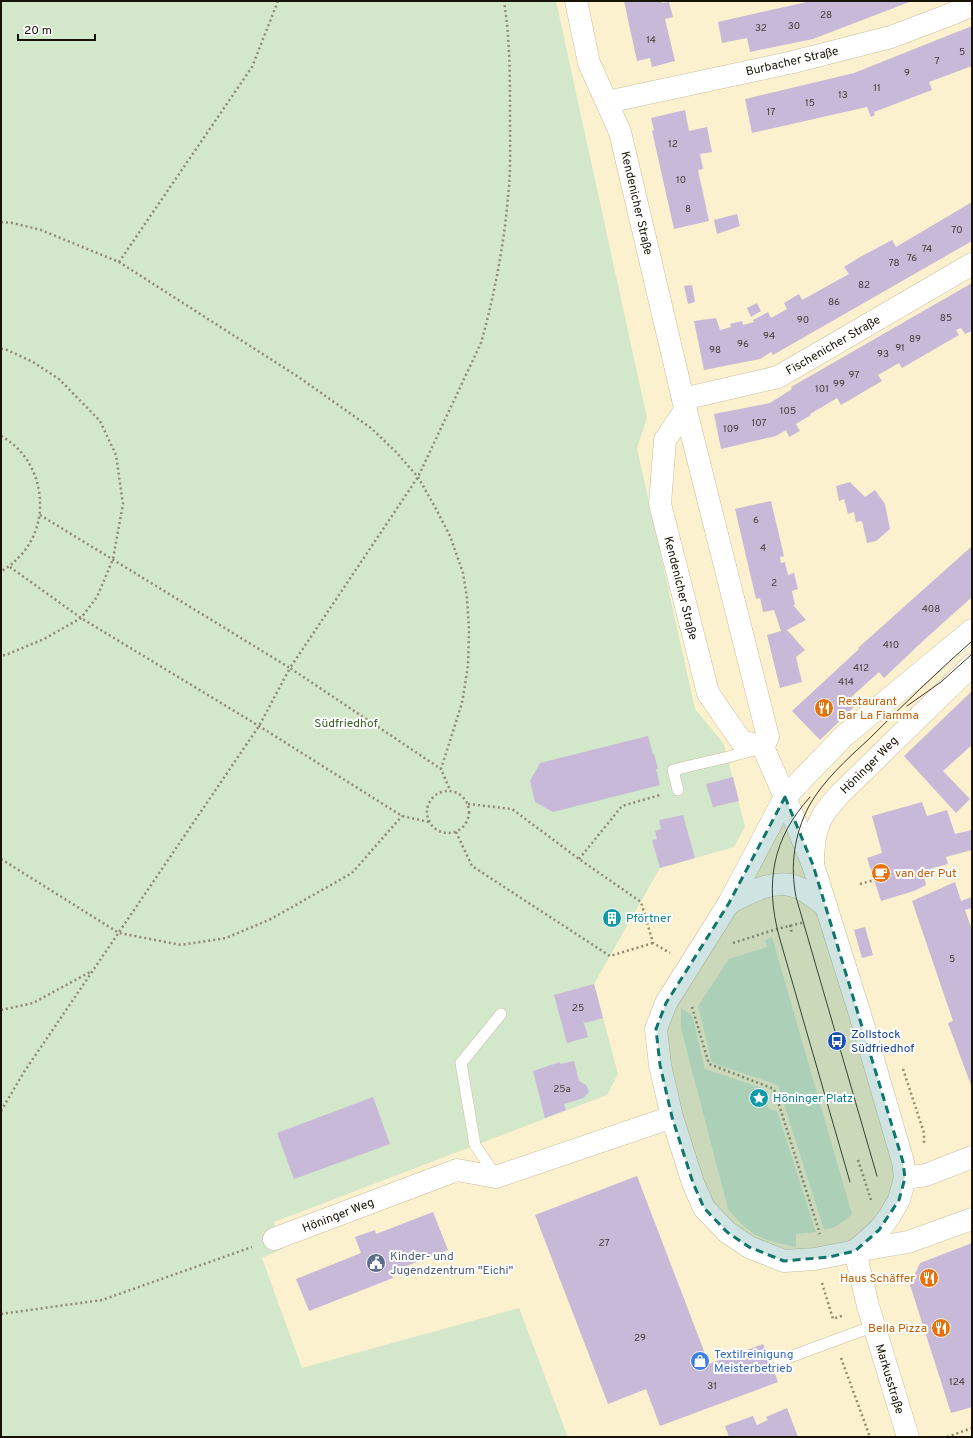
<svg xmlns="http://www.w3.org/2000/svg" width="973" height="1438" font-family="Overpass,sans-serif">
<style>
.green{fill:#d3e7ca}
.building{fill:#c9b9d8}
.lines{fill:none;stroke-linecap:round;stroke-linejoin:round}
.service-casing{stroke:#c8be9c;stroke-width:12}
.minor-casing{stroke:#c8be9c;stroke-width:23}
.tertiary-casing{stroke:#c8be9c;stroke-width:23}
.path{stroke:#918a72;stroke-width:2.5;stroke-dasharray:2 3;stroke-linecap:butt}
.service{stroke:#fff;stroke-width:11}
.minor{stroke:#fff;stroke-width:22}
.tertiary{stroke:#fff;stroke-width:22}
.tram{stroke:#3d3828;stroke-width:1}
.marked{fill:#0f766e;fill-opacity:0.2;stroke:#0f766e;stroke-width:3;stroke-dasharray:8 5;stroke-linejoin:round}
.labels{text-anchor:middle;stroke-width:4;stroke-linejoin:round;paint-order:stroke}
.number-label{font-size:10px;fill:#443c3b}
.street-label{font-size:12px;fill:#171307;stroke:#fff}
.food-label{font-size:12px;fill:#c56008;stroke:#fff;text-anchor:start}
.park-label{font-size:12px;fill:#3b6226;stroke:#fff}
.culture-label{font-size:12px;fill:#0d838f;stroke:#fff;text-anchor:start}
.transit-label{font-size:12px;fill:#164399;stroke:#fff;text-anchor:start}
.service-label{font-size:12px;fill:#4e5e75;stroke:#fff;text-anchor:start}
.shop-label{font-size:12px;fill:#366cbe;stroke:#fff;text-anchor:start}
</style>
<rect width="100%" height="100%" fill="#fbf1ce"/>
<g class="green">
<path d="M1 1H556L647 418 637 448 695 709 724 744 745 827 734 847 660 868 594 984 618 1074 607 1095 274 1222 284 1248 262 1258 302 1368 519 1308 568 1437H1Z"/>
<path d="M772 937 852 1214C843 1222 836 1228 824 1230L778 1085 712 1063 698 1006 729 959 767 947 765 940Z"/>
<path d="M681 1008 692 1015 705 1069 762 1088 769 1109 777 1111 816 1232 796 1234V1247C761 1240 750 1236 728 1209L681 1028Z"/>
</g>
<g class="building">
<path d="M624 1H662V3L669 2 673 17 665 19 675 61 652 67 650 58 637 61Z"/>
<path d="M811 1H912L813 39 750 52 747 38 722 43 718 22Z"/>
<path d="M972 26V66L929 82 932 90 874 112 875 115 871 117 867 107 752 133 745 99 854 73Z"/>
<path d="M685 110 689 131 707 127 712 152 700 154 703 169 698 170 709 221 674 229 652 131 654 130 651 118Z"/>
<path d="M972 202V241L773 355 771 352 760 359 704 370 694 321 716 318 720 330 731 327 730 324 742 321 743 325 754 322 753 320 768 312 771 318 787 309 784 303 799 294 802 300 849 274 844 267 860 257 892 240 896 247Z"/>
<path d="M737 214 740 226 717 234 714 220Z"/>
<path d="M972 283V331L965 334 961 328 956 330 959 335 902 368 899 363 878 375 882 381 841 405 837 398 822 407 810 414 811 415 796 424 800 431 789 437 786 430 776 436 721 449 714 414 770 403 792 389 791 387Z"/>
<path d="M692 285 695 302 688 304 684 286Z"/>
<path d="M757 303 761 311 751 317 747 308Z"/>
<path d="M850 482 865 497 875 490 885 504 890 529 876 541 867 543 862 521 856 522 854 512 848 514 844 499 839 501 836 486Z"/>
<path d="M771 501 784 556 780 557 781 563 785 562 788 575 794 573 798 589 792 591 795 605H793L806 620 787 630 805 650 796 657 802 682 780 688 767 635 781 631 774 610 763 612 760 598 756 599 735 509Z"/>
<path d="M972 546V597L924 640 884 678 879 672 849 699 855 706 820 740 792 711 859 649 858 648Z"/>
<path d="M972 691V745L943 771 970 799 956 813 904 756Z"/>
<path d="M648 736 653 754H654L658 769H656L660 785 553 812 535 802 530 781 540 763Z"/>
<path d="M733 777 739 801 713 807 706 784Z"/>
<path d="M922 802 927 816 947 810 955 834 972 830V850L946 857 948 864 923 871 926 885 914 891 881 901 867 858 882 853 872 816Z"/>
<path d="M683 815 695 858 660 868 652 840 657 839 655 831 661 829 659 820Z"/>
<path d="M955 882 961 901 972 897V908L965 910 972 930V1088L948 1023 953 1021 912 901Z"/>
<path d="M609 909 622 917 616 927 603 919Z"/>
<path d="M865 927 873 955 862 958 854 930Z"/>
<path d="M594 984 603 1018 585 1023 583 1020 588 1037 567 1043 554 995Z"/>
<path d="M574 1061 579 1081 586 1085 589 1092 583 1098 564 1104 566 1110 545 1118 533 1071 560 1062V1064Z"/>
<path d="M373 1097 390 1144 294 1179 277 1133Z"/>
<path d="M637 1176 709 1364 763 1344 778 1382 660 1426 646 1389 608 1404 535 1215Z"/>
<path d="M433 1212 448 1250 391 1272 393 1278 309 1311 296 1279 361 1253 355 1237 375 1230 376 1234Z"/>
<path d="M972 1243V1407L951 1413 910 1285 920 1263Z"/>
<path d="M787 1408 798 1437H729L725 1426 753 1416 757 1425 768 1420 766 1417Z"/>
</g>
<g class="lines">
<g class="service-casing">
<g id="service">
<path d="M678 790 673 770 728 757 758 749"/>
<path d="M496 1176 475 1145 461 1063 501 1014"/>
<path d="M779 1361 874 1326"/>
</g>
</g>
<g class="minor-casing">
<g id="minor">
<path d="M576 1 589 63 620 132 683 399 768 737 763 747"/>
<path d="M607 102 793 62 891 37 954 13 972 5"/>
<path d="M683 399 778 377 972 264"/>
<path d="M686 409 665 440 660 504 708 693 741 741 763 747 785 797"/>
<path d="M274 1239 457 1170 496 1177 672 1117"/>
</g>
</g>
<g class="tertiary-casing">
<g id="tertiary">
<path d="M972 630 844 736 785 797 729 903 666 1003 656 1029 660 1065 672 1117 693 1183 704 1208 727 1232 749 1247 784 1261 815 1259 855 1251 908 1242 972 1219"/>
<path d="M785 797 813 865 859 1011 903 1162 905 1178 899 1200 889 1217 879 1230 855 1251"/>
<path d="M813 864C813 848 814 831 822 817 826 809 834 801 840 794L972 665"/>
<path d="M729 903C749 893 772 879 794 886 806 890 816 899 826 906"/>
<path d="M905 1178 926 1175 972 1157"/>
<path d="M855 1251 868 1306 908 1437"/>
</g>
</g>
<g class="path">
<path d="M1 222 13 223 41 230 119 262 297 376 371 428 396 452 418 477 435 507 450 536 463 573 467 598 469 630 468 665 465 685 462 703 441 769 450 790"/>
<path d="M119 262 252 67 278 1"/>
<path d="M1 349H5L33 362 59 379 100 421 116 455 123 504 113 559 97 597 81 618 44 639 8 654 1 656"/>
<path d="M1 436C43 459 53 518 22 554 15 561 10 567 1 571"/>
<path d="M40 515 290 668 418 477 481 343C494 297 504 245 508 197 511 170 510 143 510 116 510 77 510 39 504 1"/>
<path d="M10 567 81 618 259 726 402 816 429 822"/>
<circle cx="448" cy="812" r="21"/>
<path d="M468 804 512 809 579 859 641 902 653 943 670 953"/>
<path d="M456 832 472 866 610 956 653 943"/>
<path d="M1 859 119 933 181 945 226 938 271 919 352 873 402 816"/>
<path d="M579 859 622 806 660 795"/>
<path d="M860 884 874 880"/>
<path d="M790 925 792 934"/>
<path d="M733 943 777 929 805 922"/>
<path d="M692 1007 709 1064 774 1089 820 1234"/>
<path d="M1 1010 33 1003 92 971"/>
<path d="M903 1069 924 1133V1143"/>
<path d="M1 1111 24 1072 259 726 290 668 441 769"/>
<path d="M858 1160 871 1200"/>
<path d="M822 1283 833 1319 844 1315"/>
<path d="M1 1314 102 1300 252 1247"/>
<path d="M841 1358 870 1437"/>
<path d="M947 1437 972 1428"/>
</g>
<use href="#service" class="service"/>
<use href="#minor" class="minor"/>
<use href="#tertiary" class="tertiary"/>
<g class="tram">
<path d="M907 706 941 682 972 654"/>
<path d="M810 797C772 839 765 883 779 936L850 1182"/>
<path d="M877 1176 796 897C790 865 794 835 809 806 823 781 847 759 868 740 902 706 936 673 972 641"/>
</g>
</g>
<path class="marked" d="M785 797 813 865 903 1162 905 1178 899 1200 879 1230 855 1251 829 1257 784 1261 749 1247 727 1232 704 1208 693 1183 672 1117 660 1065 656 1029 666 1003 729 903Z"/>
<defs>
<g id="restaurant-disc" transform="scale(1)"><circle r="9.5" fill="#e8710a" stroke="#fff"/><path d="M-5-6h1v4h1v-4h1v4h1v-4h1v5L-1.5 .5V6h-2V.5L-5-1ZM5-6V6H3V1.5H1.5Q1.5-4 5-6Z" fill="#fff"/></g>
<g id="cafe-disc" transform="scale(1)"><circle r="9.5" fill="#e8710a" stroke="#fff"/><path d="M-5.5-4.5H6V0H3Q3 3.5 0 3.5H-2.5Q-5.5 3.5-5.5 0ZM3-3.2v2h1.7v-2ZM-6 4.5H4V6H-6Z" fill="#fff"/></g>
<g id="building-disc" transform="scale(1)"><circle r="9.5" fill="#0f9aa8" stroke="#fff"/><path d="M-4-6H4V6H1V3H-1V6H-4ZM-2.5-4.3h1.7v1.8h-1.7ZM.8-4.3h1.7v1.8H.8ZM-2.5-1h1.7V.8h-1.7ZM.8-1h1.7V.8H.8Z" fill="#fff"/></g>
<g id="bus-disc" transform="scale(1)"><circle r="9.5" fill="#1a4fb4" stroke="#fff"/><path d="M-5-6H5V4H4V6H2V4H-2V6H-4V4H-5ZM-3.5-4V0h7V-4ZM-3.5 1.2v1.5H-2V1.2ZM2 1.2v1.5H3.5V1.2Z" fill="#fff"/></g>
<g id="sight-disc" transform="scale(1)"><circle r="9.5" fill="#0f9aa8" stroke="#fff"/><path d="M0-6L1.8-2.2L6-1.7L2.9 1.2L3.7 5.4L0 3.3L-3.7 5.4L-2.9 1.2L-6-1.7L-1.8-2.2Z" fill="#fff"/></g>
<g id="civic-disc" transform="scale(1)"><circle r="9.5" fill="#5c6f8a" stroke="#fff"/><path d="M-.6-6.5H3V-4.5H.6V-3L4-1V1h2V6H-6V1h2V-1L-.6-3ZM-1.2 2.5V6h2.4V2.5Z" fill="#fff"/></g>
<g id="shop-disc" transform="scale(1)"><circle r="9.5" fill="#3f7fe0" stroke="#fff"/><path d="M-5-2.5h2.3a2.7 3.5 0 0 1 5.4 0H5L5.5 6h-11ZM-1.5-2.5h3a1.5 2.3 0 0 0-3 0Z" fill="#fff"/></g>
</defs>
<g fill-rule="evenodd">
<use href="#restaurant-disc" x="824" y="708"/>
<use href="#cafe-disc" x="881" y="873"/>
<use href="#building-disc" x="612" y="918"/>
<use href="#bus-disc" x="837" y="1041"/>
<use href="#sight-disc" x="759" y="1098"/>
<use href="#civic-disc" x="376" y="1263"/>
<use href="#restaurant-disc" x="929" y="1278"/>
<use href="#restaurant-disc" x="941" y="1328"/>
<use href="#shop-disc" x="700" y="1361"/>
</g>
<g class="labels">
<g class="number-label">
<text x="826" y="18">28</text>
<text x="794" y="29">30</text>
<text x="761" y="31">32</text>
<text x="651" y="43">14</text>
<text x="962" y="55">5</text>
<text x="937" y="64">7</text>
<text x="907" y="76">9</text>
<text x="877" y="91">11</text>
<text x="843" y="98">13</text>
<text x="810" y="106">15</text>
<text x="771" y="115">17</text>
<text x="673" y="147">12</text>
<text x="681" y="183">10</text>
<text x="688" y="212">8</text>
<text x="957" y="233">70</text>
<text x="927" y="252">74</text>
<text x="912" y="261">76</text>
<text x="894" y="266">78</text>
<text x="864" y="288">82</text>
<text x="834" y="305">86</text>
<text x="946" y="321">85</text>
<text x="803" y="323">90</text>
<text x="769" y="339">94</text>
<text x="915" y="342">89</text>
<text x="743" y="347">96</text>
<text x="900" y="351">91</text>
<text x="715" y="353">98</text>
<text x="883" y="357">93</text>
<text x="854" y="378">97</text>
<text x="839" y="387">99</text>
<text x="822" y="392">101</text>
<text x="788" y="414">105</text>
<text x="759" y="426">107</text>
<text x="731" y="432">109</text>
<text x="756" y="523">6</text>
<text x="763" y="551">4</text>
<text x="774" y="586">2</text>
<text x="931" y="612">408</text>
<text x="891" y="648">410</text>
<text x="861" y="671">412</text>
<text x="846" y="685">414</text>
<text x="952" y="962">5</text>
<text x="578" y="1011">25</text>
<text x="562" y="1092">25a</text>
<text x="604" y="1246">27</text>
<text x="640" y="1341">29</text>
<text x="957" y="1385">124</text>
<text x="712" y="1389">31</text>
</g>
<g class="street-label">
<text transform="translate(792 61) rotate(-13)" y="4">Burbacher Straße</text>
<text transform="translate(637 203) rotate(77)" y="4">Kendenicher Straße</text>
<text transform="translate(833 345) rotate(-30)" y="4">Fischenicher Straße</text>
<text transform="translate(681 588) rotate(76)" y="4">Kendenicher Straße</text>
<text transform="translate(869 765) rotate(-45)" y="4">Höninger Weg</text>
<text transform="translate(338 1215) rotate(-21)" y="4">Höninger Weg</text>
<text transform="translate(890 1379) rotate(73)" y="4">Markusstraße</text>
</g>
<g class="food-label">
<text x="838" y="705">Restaurant<tspan x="838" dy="14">Bar La Fiamma</tspan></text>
<text x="895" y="877">van der Put</text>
<text x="915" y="1282" text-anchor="end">Haus Schäffer</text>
<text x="927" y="1332" text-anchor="end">Bella Pizza</text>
</g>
<g class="park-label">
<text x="346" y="727">Südfriedhof</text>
</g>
<g class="culture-label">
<text x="626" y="922">Pförtner</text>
<text x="773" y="1102">Höninger Platz</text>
</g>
<g class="transit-label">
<text x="851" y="1038">Zollstock<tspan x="851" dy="14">Südfriedhof</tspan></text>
</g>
<g class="service-label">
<text x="390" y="1260">Kinder- und<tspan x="390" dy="14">Jugendzentrum "Eichi"</tspan></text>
</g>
<g class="shop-label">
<text x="714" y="1358">Textilreinigung<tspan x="714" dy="14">Meisterbetrieb</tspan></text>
</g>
</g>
<rect width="973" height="1438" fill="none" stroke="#171307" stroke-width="4"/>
<path d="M18 34v6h77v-6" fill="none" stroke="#171307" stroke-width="2"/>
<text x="24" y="34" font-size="12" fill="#171307" stroke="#ffffff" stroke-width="3" paint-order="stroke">20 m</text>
</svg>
